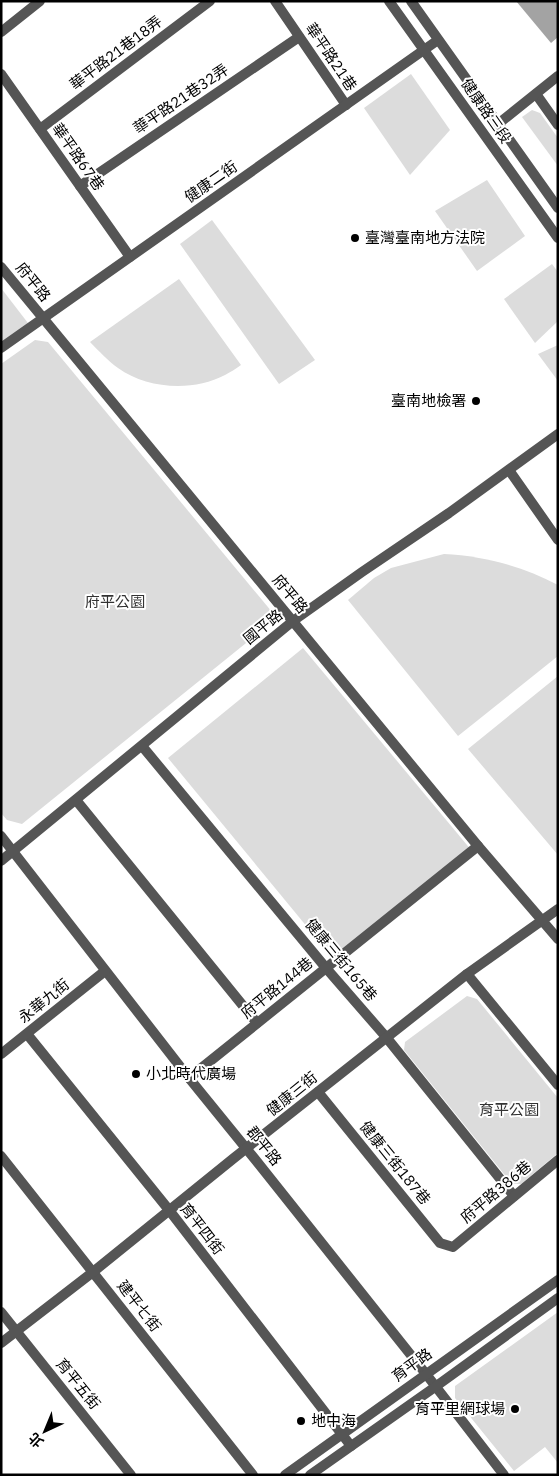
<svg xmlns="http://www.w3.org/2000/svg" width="559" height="1476" font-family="'IBM Plex Sans','Noto Sans TC',sans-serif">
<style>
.green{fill:#dcdcdc}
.water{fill:#a3a3a3}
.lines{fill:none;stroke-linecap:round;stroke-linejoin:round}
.minor{stroke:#555;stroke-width:10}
.tertiary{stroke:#555;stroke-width:10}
.poi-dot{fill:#000;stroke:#fff;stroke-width:2}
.labels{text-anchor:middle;stroke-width:4;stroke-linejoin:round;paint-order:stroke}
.street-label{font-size:15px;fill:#000;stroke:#fff}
.poi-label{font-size:15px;fill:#000;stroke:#fff;text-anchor:start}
.park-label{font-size:15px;fill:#333;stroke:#fff}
</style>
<rect width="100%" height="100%" fill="#fff"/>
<g class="green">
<path d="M411 74 450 130 410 175 364 108Z"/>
<path d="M532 110 540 113 558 138V166L522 117Z"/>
<path d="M487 180 525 236 477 271 435 211Z"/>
<path d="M212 220 315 360 279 384 180 244Z"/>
<path d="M552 264 558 272V321L535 343 504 299Z"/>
<path d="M179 279 241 365C236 369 230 372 225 375 193 392 147 389 118 368 108 361 99 351 90 342Z"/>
<path d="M1 288 31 327 1 349Z"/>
<path d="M35 340 48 342 277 618 22 824 7 820 1 813V364Z"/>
<path d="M558 345V381L538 354Z"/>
<path d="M444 554C484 556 522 566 558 585V656L458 736 348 600 374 578 391 568Z"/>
<path d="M303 648 472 851 336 962 168 758Z"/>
<path d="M558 676V855L468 749Z"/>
<path d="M467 996 477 999 558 1098V1153L521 1184H512L404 1050 405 1042Z"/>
<path d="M558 1312V1463L545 1447 514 1471 455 1398V1386Z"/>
</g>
<path class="water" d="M516 1H558V37L551 43Z"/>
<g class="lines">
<g class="minor">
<path d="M275 1 346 105"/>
<path d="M1 74 130 257"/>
<path d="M536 94 558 125"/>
<path d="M498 124 558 76"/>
<path d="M40 129 210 1"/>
<path d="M80 186 299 37"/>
<path d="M1 267 478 846 558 939"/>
<path d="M1 348 438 40"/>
<path d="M509 470 558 540"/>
<path d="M142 746 326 968 386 1037 514 1196"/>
<path d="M76 800 257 1023"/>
<path d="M1 836 189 1078 254 1158 426 1374 504 1475"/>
<path d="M1 861 293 621 362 572 449 513 558 434"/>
<path d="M467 974 558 1085"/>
<path d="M27 1034 169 1210 351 1446"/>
<path d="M1 1054 105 971"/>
<path d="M189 1078 478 846"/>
<path d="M318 1092 440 1243 453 1247 558 1160"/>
<path d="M1 1156 253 1475"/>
<path d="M1 1312 131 1475"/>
<path d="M1 1343 93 1272 234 1158 467 974 558 909"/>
<path d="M285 1475 558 1280"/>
<path d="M310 1475 435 1387 558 1298"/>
</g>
<g class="tertiary">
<path d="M389 1 558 238"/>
<path d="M411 1 558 208"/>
<path d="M1 32 40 1"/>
</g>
</g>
<g class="poi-dot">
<circle cx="355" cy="238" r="5"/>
<circle cx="476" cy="401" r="5"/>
<circle cx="136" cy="1074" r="5"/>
<circle cx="515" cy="1409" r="5"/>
<circle cx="301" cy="1421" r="5"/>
</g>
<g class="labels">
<g class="street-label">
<text transform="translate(116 53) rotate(-37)" y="5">華平路21巷18弄</text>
<text transform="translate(331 57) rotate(56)" y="5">華平路21巷</text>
<text transform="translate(181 99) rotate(-34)" y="5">華平路21巷32弄</text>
<text transform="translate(486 111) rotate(55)" y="5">健康路三段</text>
<text transform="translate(78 157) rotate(55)" y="5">華平路67巷</text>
<text transform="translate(211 182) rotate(-35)" y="5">健康二街</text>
<text transform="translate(33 282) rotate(51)" y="5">府平路</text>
<text transform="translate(290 594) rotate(50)" y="5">府平路</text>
<text transform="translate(263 627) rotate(-39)" y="5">國平路</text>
<text transform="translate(341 960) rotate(50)" y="5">健康三街165巷</text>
<text transform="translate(277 988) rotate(-39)" y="5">府平路144巷</text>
<text transform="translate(44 1001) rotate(-39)" y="5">永華九街</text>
<text transform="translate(292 1094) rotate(-39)" y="5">健康三街</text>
<text transform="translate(264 1146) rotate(51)" y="5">郡平路</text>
<text transform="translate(395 1163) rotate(51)" y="5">健康三街187巷</text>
<text transform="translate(496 1192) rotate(-40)" y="5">府平路386巷</text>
<text transform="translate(202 1229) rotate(52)" y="5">育平四街</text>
<text transform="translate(139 1306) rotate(52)" y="5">建平七街</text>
<text transform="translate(412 1365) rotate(-36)" y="5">育平路</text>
<text transform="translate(78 1384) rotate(51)" y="5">育平五街</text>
</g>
<g class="poi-label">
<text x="365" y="243">臺灣臺南地方法院</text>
<text x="466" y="406" text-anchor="end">臺南地檢署</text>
<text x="146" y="1079">小北時代廣場</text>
<text x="505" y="1414" text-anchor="end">育平里網球場</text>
<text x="311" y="1426">地中海</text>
</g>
<g class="park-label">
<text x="115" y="607">府平公園</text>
<text x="509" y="1115">育平公園</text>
</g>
</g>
<rect width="559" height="1476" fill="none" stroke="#000000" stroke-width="5"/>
<g transform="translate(45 1431) rotate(224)" stroke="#ffffff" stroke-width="4" paint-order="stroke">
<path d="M0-4L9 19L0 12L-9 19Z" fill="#000000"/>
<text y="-8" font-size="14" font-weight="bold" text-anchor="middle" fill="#000000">北</text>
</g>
</svg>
